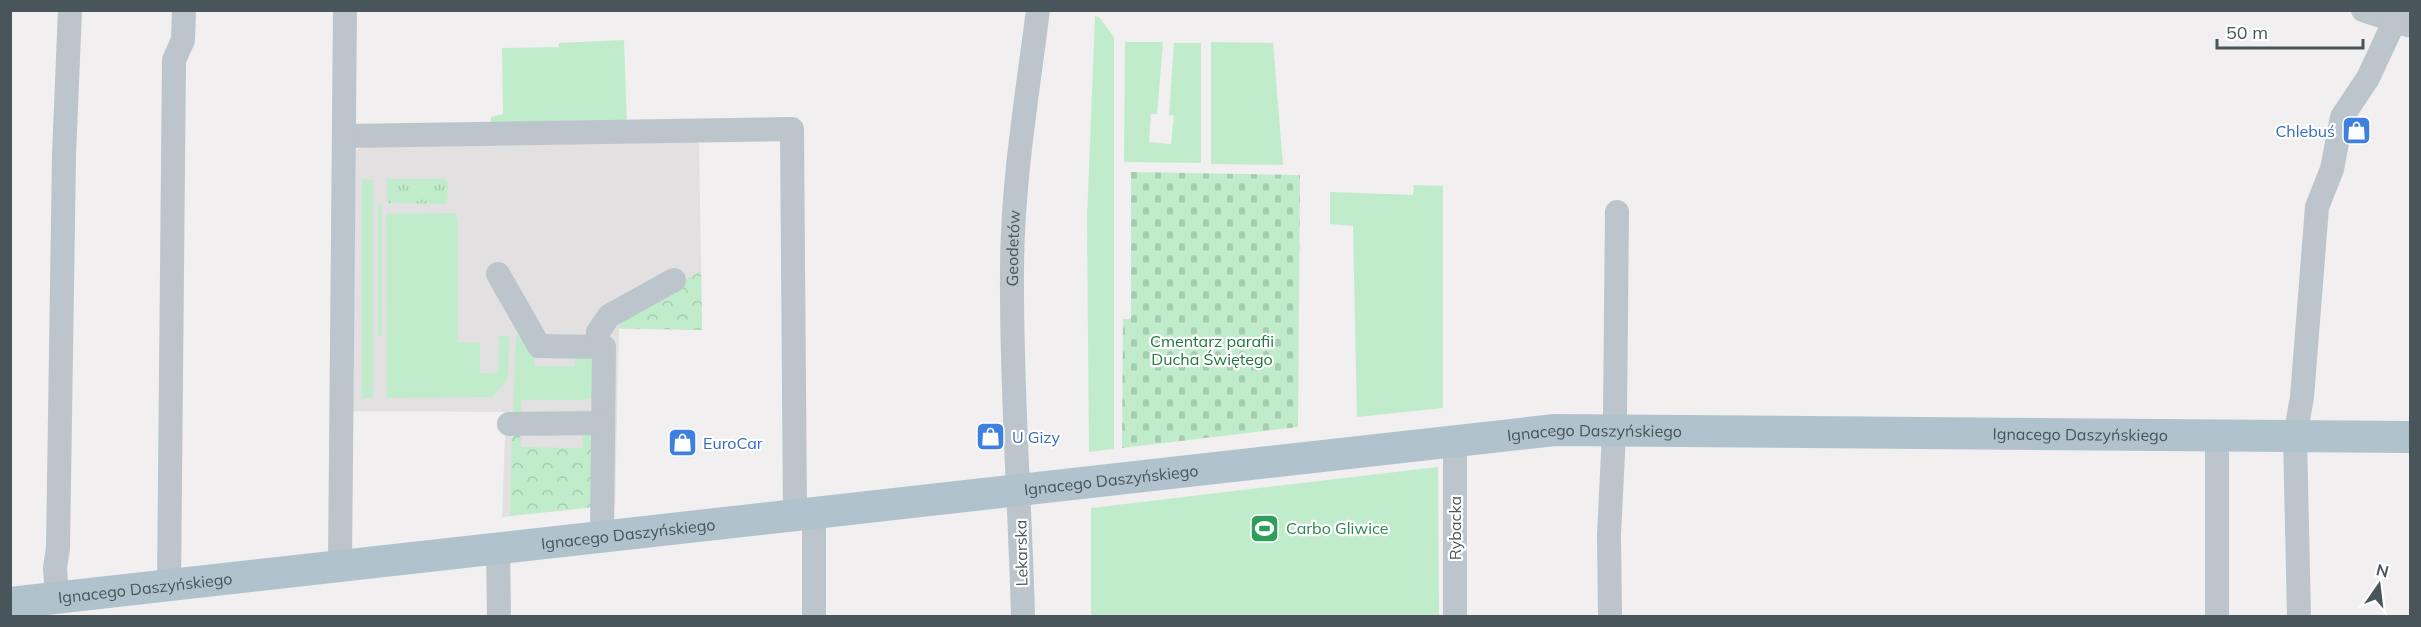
<svg xmlns="http://www.w3.org/2000/svg" width="2421" height="627" viewBox="0 0 2421 627" font-family="Mulish,sans-serif">
<style>
.education{fill:#e2e0e0}
.grass{fill:#c0eccb}
.forest{fill:url(#forest-crowns)}
.cemetery{fill:url(#cemetery-stones)}
.park{fill:url(#park-tufts)}
.lines{fill:none;stroke-linecap:round;stroke-linejoin:round}
.minor{stroke:#bbc5cb;stroke-width:24}
.major{stroke:#b0c2cc;stroke-width:32}
.labels{text-anchor:middle;stroke-width:4.5;stroke-linejoin:round;paint-order:stroke}
.shop-label{font-size:16px;fill:#366cbe;stroke:#fff;text-anchor:start}
.street-label{font-size:16px;fill:#48555b;stroke:#fff}
.park-label{font-size:16px;fill:#1e773e;stroke:#fff}
.leisure-label{font-size:16px;fill:#27864d;stroke:#fff;text-anchor:start}
</style>
<defs>
<pattern id="forest-crowns" width="20" height="18" patternUnits="userSpaceOnUse" patternTransform="scale(1.5)"><rect width="20" height="18" fill="#c0eccb"/><path d="M2 6a3 3 0 1 1 6 0M12 15a3 3 0 1 1 6 0" fill="none" stroke="#a6ccb1"/></pattern>
<pattern id="cemetery-stones" width="16" height="16" patternUnits="userSpaceOnUse" patternTransform="scale(1.5)"><rect width="16" height="16" fill="#c0eccb"/><path d="M2 7V4a2 2 0 0 1 4 0v3zM10 15v-3a2 2 0 0 1 4 0v3z" fill="#a6ccb1"/></pattern>
<pattern id="park-tufts" width="24" height="20" patternUnits="userSpaceOnUse" patternTransform="scale(1.5)"><rect width="24" height="20" fill="#c0eccb"/><path d="M3 7l-1-3M5 7V3M7 7l1-3M15 17l-1-3M17 17v-4M19 17l1-3" fill="none" stroke="#a6ccb1"/></pattern>
</defs>
<rect width="100%" height="100%" fill="#f1efef"/>
<path class="education" d="M699,138L702,330L619,329L615,505L502,517L506,412L348,411L353,152L366,145Z"/>
<path class="grass" d="M1095,16L1099,17L1114,37V449L1089,452L1087,219Z
M624,40L627,124L491,123V117L503,114L502,48L559,47V43Z
M1125,42H1163L1157,114H1151L1149,142L1171,144L1174,115H1169L1174,43H1201V163L1124,162Z
M1211,42L1273,43L1283,165L1211,164Z
M362,179L373,180V398H362Z
M1414,185L1443,186V408L1357,417L1353,226L1330,224V192L1413,195Z
M378,205H382V336H378Z
M455,213L458,220V342L480,343V373H494L499,368V339L497,336H509L508,375L506,382L492,397L387,398L386,214Z
M522,331L534,352L535,366H575V353L594,360L595,396L583,400H521V415L513,414L516,336Z
M1438,467L1439,616H1091V508Z"/>
<path class="forest" d="M701,271L702,330L619,328L620,316Z
M583,431L593,434V507L510,516L512,433H520L521,447L582,448Z"/>
<path class="cemetery" d="M1131,172L1300,175L1298,427L1122,448L1123,319H1131Z"/>
<path class="park" d="M387,179H444L448,182L447,204L387,203Z"/>
<g class="lines">
<g class="minor">
<path d="M2363,10L2408,25"/>
<path d="M344,136L792,129L795,514"/>
<path d="M498,274L539,346L604,347L602,536"/>
<path d="M597,347L598,332L609,316L674,280"/>
<path d="M509,424L602,423"/>
<path d="M498,547L499,616"/>
<path d="M340,566L345,10"/>
<path d="M169,585L174,60L183,40L184,10"/>
<path d="M57,597L55,568L58,548L64,155L70,10"/>
<path d="M814,616V512"/>
<path id="s1" d="M1023,616C1020,502 1011,387 1012,272C1012,184 1027,97 1038,10"/>
<path d="M1455,616V439"/>
<path d="M1610,616L1609,534L1615,413L1617,212"/>
<path d="M2217,616V436"/>
<path d="M2299,616L2295,437L2302,397L2317,207L2332,169L2342,117L2368,78L2395,20"/>
</g>
<path class="major" id="s2" d="M10,603L1555,430L2410,437"/>
</g>
<defs>
<symbol id="shop-square" viewBox="-11 -11 22 22"><rect x="-9" y="-9" width="18" height="18" rx="4" fill="#3f7fe0" stroke="#fff"/><path d="M-5-2.5h2.3a2.7 3.5 0 0 1 5.4 0H5L5.5 6h-11ZM-1.5-2.5h3a1.5 2.3 0 0 0-3 0Z" fill="#fff"/></symbol>
<symbol id="stadium-square" viewBox="-11 -11 22 22"><rect x="-9" y="-9" width="18" height="18" rx="4" fill="#2e9e5b" stroke="#fff"/><path d="M0-5a6.5 5 0 1 0 0 10a6.5 5 0 1 0 0-10ZM-3.5-1.8h7v3.6h-7Z" fill="#fff"/></symbol>
</defs>
<g fill-rule="evenodd">
<use href="#shop-square" x="2340" y="114" width="33" height="33"/>
<use href="#shop-square" x="974" y="420" width="33" height="33"/>
<use href="#shop-square" x="666" y="426" width="33" height="33"/>
<use href="#stadium-square" x="1248" y="512" width="33" height="33"/>
</g>
<g class="labels">
<g class="shop-label">
<text x="2335" y="137" text-anchor="end">Chlebuś</text>
<text x="1012" y="443">U Gizy</text>
<text x="703" y="449">EuroCar</text>
</g>
<g class="street-label">
<text dy="6" stroke="none"><textPath href="#s1" startOffset="368">Geodetów</textPath></text>
<text dy="6" stroke="none"><textPath href="#s2" startOffset="1594">Ignacego Daszyńskiego</textPath></text>
<text dy="6" stroke="none"><textPath href="#s2" startOffset="2080">Ignacego Daszyńskiego</textPath></text>
<text dy="6" stroke="none"><textPath href="#s2" startOffset="1108">Ignacego Daszyńskiego</textPath></text>
<text transform="translate(1455 528) rotate(-90)" y="6">Rybacka</text>
<text dy="6" stroke="none"><textPath href="#s2" startOffset="622">Ignacego Daszyńskiego</textPath></text>
<text transform="translate(1021 553) rotate(-91)" y="6">Lekarska</text>
<text dy="6" stroke="none"><textPath href="#s2" startOffset="136">Ignacego Daszyńskiego</textPath></text>
</g>
<g class="park-label">
<text x="1212" y="347">Cmentarz parafii<tspan x="1212" dy="18">Ducha Świętego</tspan></text>
</g>
<g class="leisure-label">
<text x="1286" y="534">Carbo Gliwice</text>
</g>
</g>
<rect width="2421" height="627" fill="none" stroke="#48555b" stroke-width="24"/>
<g transform="translate(2379 585) rotate(14)" stroke="#ffffff" stroke-width="4.5" paint-order="stroke">
<path d="M0-4.5L10 22L0 15L-10 22Z" fill="#48555b"/>
<text y="-9" font-size="16" font-weight="bold" text-anchor="middle" fill="#48555b">N</text>
</g>
<path d="M2217 39v9h146v-9" fill="none" stroke="#48555b" stroke-width="3"/>
<text x="2226" y="39" font-size="18" fill="#48555b" stroke="#ffffff" stroke-width="4.5" paint-order="stroke">50 m</text>
</svg>
